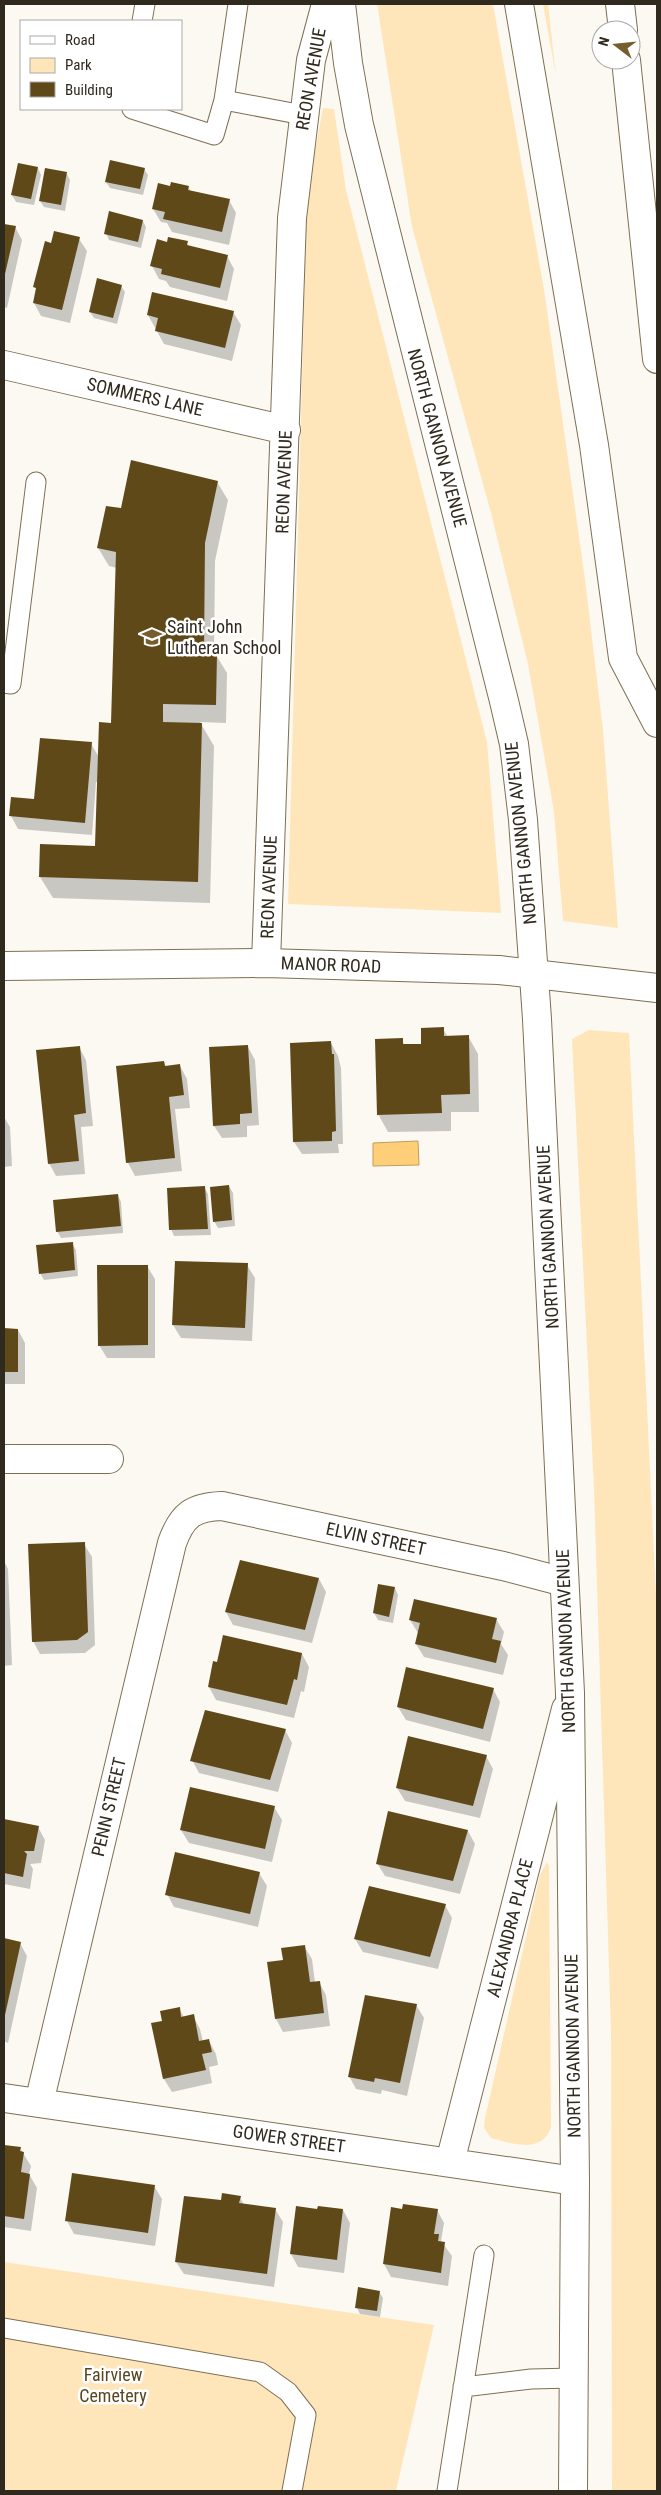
<svg xmlns="http://www.w3.org/2000/svg" width="661" height="2495" viewBox="0 0 661 2495" font-family="'Roboto Condensed',sans-serif">
<style>
.green{fill:#ffe6ba}
.water{fill:#fecf78;stroke:#c09d5d}
.shadow{fill:#0003}
.building{fill:#604919}
.lines{fill:none;stroke-linecap:round;stroke-linejoin:round}
.service-casing{stroke:#7e6f53;stroke-width:21}
.minor-casing{stroke:#7e6f53;stroke-width:30}
.tertiary-casing{stroke:#7e6f53;stroke-width:30}
.secondary-casing{stroke:#7e6f53;stroke-width:30}
.motorway-casing{stroke:#7e6f53;stroke-width:30}
.service{stroke:#fff;stroke-width:19}
.minor{stroke:#fff;stroke-width:28}
.tertiary{stroke:#fff;stroke-width:28}
.secondary{stroke:#fff;stroke-width:28}
.motorway{stroke:#fff;stroke-width:28}
.labels{text-anchor:middle;stroke-width:5;stroke-linejoin:round;paint-order:stroke}
.street-label{font-size:18px;fill:#30291e;stroke:#fff}
.poi-label{font-size:18px;fill:#30291e;stroke:#fff;text-anchor:start}
.park-label{font-size:18px;fill:#594621;stroke:#fff}
</style>
<rect width="100%" height="100%" fill="#fcf9f3"/>
<path class="green" d="M377,4H493L544,289L585,579L603,730L618,928L563,921L554,812L528,664L491,513L412,227Z
M543,4H548L556,76Z
M323,108L334,109L346,190L487,742L501,913L288,904L307,195Z
M589,1030L629,1033L657,1616V2491H612L611,2032L594,1490L572,1039Z
M547,1862L549,1866L551,2127C543,2154 512,2144 491,2138L484,2128L485,2118L540,1875Z
M4,2262L434,2325L396,2491H4Z"/>
<path class="water" d="M418,1141L419,1165L373,1166V1143Z"/>
<path class="shadow" d="M38,168L41,175L34,205L16,202L12,195Z
M144,169L148,175L143,195L110,188L106,182Z
M67,174L70,180L65,211L44,207L40,201Z
M171,187H188L191,191L229,200L236,213L229,245L172,232L167,223L161,222L153,209Z
M143,221L146,227L141,248L109,240L106,233Z
M4,225L15,227L22,240L7,308L4,307Z
M79,239L87,251L70,323L41,316L34,303L37,290L35,287L52,244Z
M168,243H187L189,247L227,256L234,269L227,301L170,287L166,281L159,279L152,266Z
M121,286L125,292L117,324L94,318L90,312Z
M233,312L241,325L232,361L164,344L148,315Z
M217,482L228,500L215,561L214,655H216L227,673L226,723L200,722L214,746L210,903L53,898L40,877L97,847L98,782H96L92,835L18,829L11,816L35,801L91,744L99,757L112,724L117,568L109,566L98,548L122,510Z
M443,1029L448,1037L468,1036L478,1054L479,1112H451V1131L388,1132L378,1114L402,1040L405,1046H423Z
M331,1043L338,1056L341,1068L343,1144H338L339,1153L302,1154L294,1142Z
M79,1047L86,1060L93,1126L81,1127L85,1174L56,1176L49,1163Z
M248,1047L255,1060L259,1125L247,1126V1137L222,1138L214,1126Z
M164,1062L166,1067L180,1066L187,1079L190,1108L175,1109L182,1171L135,1176L128,1163L117,1067Z
M4,1117L10,1127L12,1166L4,1167Z
M229,1186L233,1193L235,1226L218,1228L214,1221Z
M204,1187L208,1194L211,1235L174,1236L171,1229Z
M118,1195L121,1202L123,1233L61,1238L57,1231Z
M72,1243L76,1250L78,1276L44,1280L40,1273Z
M176,1262L247,1265L255,1278L252,1341L181,1338L173,1325Z
M147,1266L155,1279V1358H107L99,1345Z
M4,1330H18L25,1343V1384H4Z
M84,1544L92,1557L95,1645L85,1653L40,1654L33,1641Z
M4,1561L8,1569L12,1665L4,1666Z
M319,1579L326,1592L312,1643L233,1625L226,1612Z
M395,1588L398,1595L393,1623L378,1620L374,1613Z
M496,1619L504,1632L501,1644L508,1655L503,1675L424,1657L416,1644L418,1633L410,1620Z
M302,1654L309,1667L304,1692L301,1691L294,1718L216,1700L209,1687L218,1663Z
M493,1689L500,1702L490,1742L406,1720L398,1707Z
M285,1730L292,1743L278,1792L199,1773L192,1760Z
M486,1756L493,1769L480,1818L405,1801L397,1788Z
M274,1807L282,1820L272,1862L189,1843L181,1830Z
M4,1820L38,1827L45,1840L41,1863L30,1864L33,1869L30,1889L4,1884Z
M468,1831L475,1844L460,1894L385,1876L377,1863Z
M259,1873L267,1886L258,1927L174,1907L167,1894Z
M370,1888L445,1905L452,1918L438,1969L363,1952L355,1939Z
M4,1939L20,1943L27,1956L8,2043L4,2041Z
M304,1946L312,1959L315,1983L319,1982L326,1995L330,2026L283,2032L276,2019L284,1962Z
M416,2005L424,2018L407,2096L382,2090L381,2094L356,2089L349,2076Z
M179,2009L184,2017L193,2016L200,2029L203,2042L209,2041L216,2054L218,2065L209,2067L212,2083L172,2092L164,2079L163,2022Z
M4,2146L20,2148L31,2166L29,2174L37,2188L31,2231L4,2227Z
M154,2186L162,2199L155,2246L74,2234L67,2221Z
M240,2197L244,2205L275,2209L283,2222L274,2287L184,2274L176,2262Z
M318,2210H343L350,2223L344,2273L298,2267L291,2254Z
M437,2210L444,2223L441,2241L452,2256L448,2286L391,2277L384,2264Z
M379,2292L383,2298L380,2317L360,2314L357,2308Z"/>
<path class="building" d="M110,160L145,168L140,189L105,182Z
M18,163L38,167L31,199L11,195Z
M45,168L67,172L61,205L39,201Z
M171,182L189,186L188,190L230,199L222,232L163,219L165,212L152,209L158,183L170,186Z
M109,211L143,220L138,242L104,234Z
M4,224L16,226L5,274H4Z
M54,231L80,237L62,310L33,303L36,288L33,287L45,241L51,243Z
M168,237L188,241L187,245L228,255L220,288L161,274L162,269L150,266L157,239L167,242Z
M97,278L122,285L113,318L89,312Z
M152,292L234,311L225,348L155,331L158,318L147,315Z
M131,460L218,481L205,543L204,653L217,654L216,705L163,704V722L202,723L198,882L39,877L40,844L95,846L99,722L111,723L116,552L97,548L106,506L121,508Z
M40,738L92,742L85,823L9,816L11,797L34,799Z
M444,1027V1036L469,1035L470,1094L441,1095L442,1113L377,1115L375,1039L403,1038V1044H421V1028Z
M331,1041L332,1054H334L336,1131L332,1132V1141L293,1142L290,1043Z
M248,1045L252,1113L240,1114V1124L213,1126L209,1047Z
M80,1046L86,1113L74,1115L79,1161L48,1164L36,1050Z
M164,1061L165,1066L180,1064L184,1095L169,1097L175,1158L126,1163L116,1066Z
M229,1185L232,1220L213,1222L210,1187Z
M205,1186L208,1229L169,1230L167,1188Z
M118,1194L121,1226L56,1232L53,1200Z
M73,1242L75,1270L39,1274L36,1245Z
M175,1261L248,1263L245,1328L172,1325Z
M97,1265H148V1345L98,1346Z
M4,1328L18,1329V1372H4Z
M85,1542L88,1632L77,1640L32,1642L28,1544Z
M240,1560L319,1578L305,1630L225,1612Z
M378,1584L395,1587L389,1617L373,1613Z
M414,1599L497,1618L492,1639L501,1641L496,1663L415,1644L420,1623L409,1620Z
M223,1635L302,1653L297,1680L294,1679L287,1705L208,1687L213,1661L217,1662Z
M406,1667L494,1688L483,1729L397,1707Z
M205,1710L286,1729L270,1780L190,1761Z
M408,1736L487,1755L473,1806L396,1788Z
M190,1787L275,1806L265,1849L180,1830Z
M388,1811L468,1830L453,1881L376,1864Z
M4,1819L39,1826L34,1851H24L27,1854L23,1877L4,1873Z
M175,1852L260,1872L250,1914L165,1895Z
M369,1886L446,1904L430,1957L354,1939Z
M4,1938L21,1942L5,2015H4Z
M305,1945L310,1982L320,1981L324,2013L275,2019L267,1962L283,1960L281,1948Z
M365,1995L417,2004L400,2083L375,2078L374,2082L348,2077Z
M180,2007L181,2017L194,2014L199,2041L209,2039L212,2052L202,2054L206,2070L163,2079L151,2023L162,2021L160,2011Z
M4,2145L21,2147L20,2151L24,2152L21,2172L30,2174L24,2219L4,2216Z
M72,2173L155,2185L148,2233L65,2221Z
M222,2193L241,2196L239,2203L276,2208L267,2274L175,2262L184,2196L221,2200Z
M403,2204L438,2209L434,2234H439L438,2241L445,2242L441,2273L383,2264L391,2207L402,2209Z
M296,2206L317,2209L318,2206L343,2209L337,2260L290,2254Z
M358,2287L380,2291L377,2311L355,2308Z"/>
<g class="lines">
<defs>
<path id="service" d="M238,4L224,100L303,115
M142,21L145,4
M132,109L214,135L224,100
M4,683L11,684L36,482
M4,2328L260,2372L288,2392L306,2415L292,2491
M463,2387L531,2379L574,2378
M447,2491L484,2255"/>
<path id="minor" d="M4,365L286,430
M266,963L292,218L311,60L326,4
M4,1459H109
M4,2098L575,2181
M39,2103L172,1543C182,1515 193,1507 222,1506L503,1566L564,1582
M450,2162L566,1709"/>
<path id="tertiary" d="M4,966L266,963L499,970L657,988"/>
<path id="secondary" d="M341,4L348,63L359,125L504,701L514,744L523,820L537,1019L570,1693L575,2181L573,2491"/>
<path id="motorway" d="M519,4L594,445L623,658L657,723
M620,4L623,30
M626,60L657,359"/>
</defs>
<use href="#service" class="service-casing"/>
<use href="#minor" class="minor-casing"/>
<use href="#tertiary" class="tertiary-casing"/>
<use href="#secondary" class="secondary-casing"/>
<use href="#motorway" class="motorway-casing"/>
<use href="#service" class="service"/>
<use href="#minor" class="minor"/>
<use href="#tertiary" class="tertiary"/>
<use href="#secondary" class="secondary"/>
<use href="#motorway" class="motorway"/>
</g>
<defs>
<symbol id="school-bare" viewBox="-9 -9 18 18"><path d="M0-5L7-2L0 1L-7-2ZM-4 1L0 2.5L4 1V4Q0 6-4 4Z" fill="#755d2e" stroke="#fff" stroke-width="2.5" paint-order="stroke"/></symbol>
</defs>
<g fill-rule="evenodd">
<use href="#school-bare" x="138" y="623" width="28" height="28"/>
</g>
<g class="labels">
<g class="street-label">
<text transform="translate(311 79) rotate(-80)" y="6">REON AVENUE</text>
<text transform="translate(145 397) rotate(13)" y="6">SOMMERS LANE</text>
<text transform="translate(437 438) rotate(75)" y="6">NORTH GANNON AVENUE</text>
<text transform="translate(284 482) rotate(-88)" y="6">REON AVENUE</text>
<text transform="translate(521 833) rotate(-96)" y="6">NORTH GANNON AVENUE</text>
<text transform="translate(269 887) rotate(-88)" y="6">REON AVENUE</text>
<text transform="translate(331 965) rotate(2)" y="6">MANOR ROAD</text>
<text transform="translate(548 1237) rotate(-93)" y="6">NORTH GANNON AVENUE</text>
<text transform="translate(376 1539) rotate(12)" y="6">ELVIN STREET</text>
<text transform="translate(566 1641) rotate(-92)" y="6">NORTH GANNON AVENUE</text>
<text transform="translate(109 1807) rotate(-77)" y="6">PENN STREET</text>
<text transform="translate(510 1928) rotate(-76)" y="6">ALEXANDRA PLACE</text>
<text transform="translate(573 2046) rotate(-91)" y="6">NORTH GANNON AVENUE</text>
<text transform="translate(289 2139) rotate(8)" y="6">GOWER STREET</text>
</g>
<g class="poi-label">
<text x="167" y="633">Saint John<tspan x="167" dy="21">Lutheran School</tspan></text>
</g>
<g class="park-label">
<text x="113" y="2381">Fairview<tspan x="113" dy="21">Cemetery</tspan></text>
</g>
</g>
<rect width="661" height="2495" fill="none" stroke="#30291e" stroke-width="10"/>
<rect x="20" y="20" width="162" height="90" fill="#ffffff" stroke="#aca9a5"/>
<rect x="30" y="36" width="25" height="8" fill="#ffffff" stroke="#aca9a5"/>
<text x="65" y="45" font-size="15" fill="#30291e">Road</text>
<rect x="30" y="58" width="25" height="15" fill="#ffe6ba" stroke="#aca9a5"/>
<text x="65" y="70" font-size="15" fill="#30291e">Park</text>
<rect x="30" y="82" width="25" height="15" fill="#604919" stroke="#aca9a5"/>
<text x="65" y="95" font-size="15" fill="#30291e">Building</text>
<g transform="translate(616 45) rotate(286)"><circle r="24" fill="#ffffff" stroke="#aca9a5"/>
<path d="M0-4L9 19L0 12L-9 19Z" fill="#755d2e"/>
<text y="-8" font-size="14" font-weight="bold" text-anchor="middle" fill="#30291e">N</text>
</g>
</svg>
